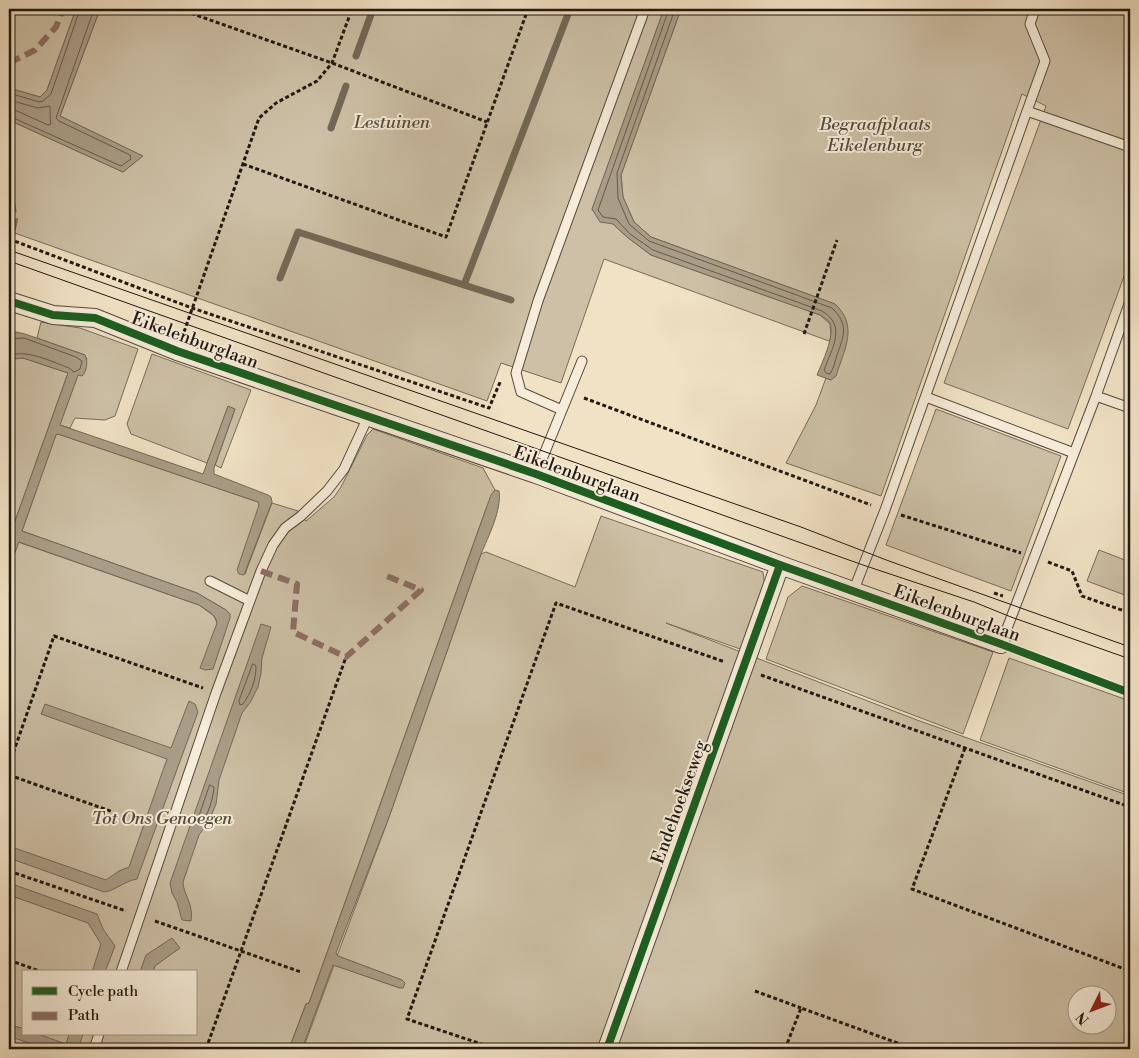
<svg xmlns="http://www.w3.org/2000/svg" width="1139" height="1058" viewBox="0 0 1139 1058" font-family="'Libre Bodoni',serif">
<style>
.green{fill:#cdc0a6;stroke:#766c5a;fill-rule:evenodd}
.water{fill:#aa9d87;stroke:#736857}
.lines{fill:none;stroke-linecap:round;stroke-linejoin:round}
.shore{stroke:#655a4b;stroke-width:1}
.stream{stroke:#736857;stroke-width:7}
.lane-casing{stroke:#544a3c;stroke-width:11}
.street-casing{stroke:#544a3c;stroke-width:20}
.path{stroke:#20180f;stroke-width:3;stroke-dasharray:4 2.5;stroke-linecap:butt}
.lane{stroke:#f6ecd9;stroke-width:9}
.street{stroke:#f6ecd9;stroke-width:18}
.tram{stroke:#20180f;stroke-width:1}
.quiet{stroke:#8d6e63;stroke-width:6;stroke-dasharray:12 6;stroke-linecap:butt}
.cycleway-casing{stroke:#f6ecd9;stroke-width:11}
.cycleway{stroke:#1b5e20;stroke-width:8}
.labels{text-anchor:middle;stroke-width:4;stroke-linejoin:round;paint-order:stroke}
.park-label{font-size:18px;font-style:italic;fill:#544a3c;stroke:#f6ecd9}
.street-label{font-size:18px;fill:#20180f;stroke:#f6ecd9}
</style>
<rect width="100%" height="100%" fill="#f1e2c5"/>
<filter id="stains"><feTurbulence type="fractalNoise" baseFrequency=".004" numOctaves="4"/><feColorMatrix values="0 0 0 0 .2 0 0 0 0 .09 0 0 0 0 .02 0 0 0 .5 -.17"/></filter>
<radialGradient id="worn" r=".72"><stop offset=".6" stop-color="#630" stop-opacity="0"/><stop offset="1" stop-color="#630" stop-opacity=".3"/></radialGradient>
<path class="green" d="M9,9H76L47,90L40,97L9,88Z
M100,9H664L592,210L613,224L627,237L651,255L820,315L830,324L831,337L829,341L604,259L561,383L501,363L487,401L12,232L9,217V120L123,172L142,156L60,116Z
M681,9H1130V260L1068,429L944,383L1046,106L1022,94L881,496L786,463L816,405L826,378L831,380L835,304L651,237L634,222L623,197L621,175Z
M41,322L80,328L138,349L115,416L105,420L75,418L70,428L59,425L78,375L87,360L85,355L37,338Z
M152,354L251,390L221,468L215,465L235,409L228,407L207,463L131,434L127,424Z
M23,358L68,373L9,538V365L13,359Z
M936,409L1061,456L1011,591L886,545Z
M373,429L483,468L495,490L486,509L309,1003L306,1004L289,1049H9V568L18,542L199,605L214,616L217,623L226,610L197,593L22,531L56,434H58L258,502L259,505L245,574L272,503L298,511L306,521L334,497L341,487L367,435ZM24,972H196V1034H24Z
M601,516L763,572L765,588L743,650L666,623L917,720L1130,796V1049H303L334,965L400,988L402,980L337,956L388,820L481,554L486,552L575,587ZM1076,996H1106V1026H1076Z
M1099,550L1130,562V597L1087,581Z
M802,586L993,652L963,734L766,659L788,597Z
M1009,658L1130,701V794L980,740Z"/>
<path class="water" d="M76,9H100L60,116L143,156L123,172L9,120V88L40,97L47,90Z
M664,9H681L621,175L623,197L634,222L651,237L835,304C859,326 844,350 836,376L831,380L817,375C822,363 835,336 830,323C828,320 823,317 820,315L651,255L627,237L613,224L600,222L592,209Z
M16,332L25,334L85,355C88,362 87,371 82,376L78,375L60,425L203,474L228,406L235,409L214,468V474L268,495L271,497L272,502L244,575L239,574L237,570L259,505L258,502L58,434L56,435L22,531L197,593L226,610L230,614V618L213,669L205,670L200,668L217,623C216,614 206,610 199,605L19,542L9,568V538L68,373L23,358L13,359L9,365V334Z
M495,490L499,491C502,510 488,537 481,554L388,820L336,953L338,956L402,980L405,983L403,988H400L333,965L302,1049H289L306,1004L309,1003L491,495Z
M261,624L271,627L262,658L261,673L258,687L251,701L242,713L219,780L216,804L209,821L199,835L183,882C183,894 194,904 191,921L182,920L177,902L172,893L170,883Z
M189,701L195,704L198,712L137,879C124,881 115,891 104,892L9,858V846L106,880L119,871L129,867L167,759L41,714L45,704L171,748Z
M9,883L97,914L103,929L115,946L105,972H92L101,944L88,923L9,895Z
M172,938L180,948L155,966L153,972H140L146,955Z
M9,1024L24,1029V1034H38L66,1044L69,1034H83L78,1049H45L9,1036Z"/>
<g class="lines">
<path class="shore" d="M669,9L598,210L603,217L616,219L630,234L653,250L822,311C847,326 832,348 824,370L826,373L830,374C834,368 835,361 837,355C844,336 849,324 832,308L649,241L629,224L618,198L617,173L675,9
M9,93L39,102L43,101L51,94L80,9
M9,100L38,108L50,106C50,107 50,120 51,124L48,125L15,110H9
M9,116L121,166L131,159L130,155L59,121L56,118L94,9
M9,339L24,338L76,357L82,361L80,369L74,372L69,368C53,362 24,348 9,356
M253,664L256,666C256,680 251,693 243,704L240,705L239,701Z
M210,785L214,787C213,800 208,814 201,825H198L197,822Z"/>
<path class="stream" d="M356,56L373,9
M331,128L346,86
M280,278L298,232L464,285L570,9
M464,285L511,300"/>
<defs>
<path id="lane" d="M1027,111L1045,61L1030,24L1035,9
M1096,396L1130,408
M926,397L1074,453
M562,410L521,392L516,373L538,301L645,9
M536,474L582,361
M210,581L250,601
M853,592L885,510L1027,111L1130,147
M1001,644L1096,396L1130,301
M121,972L216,693L261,571L273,545L285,528L301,516L327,491L344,469L368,417
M94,1049L99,1034"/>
<path id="street" d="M9,301L53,315L95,318L177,351L536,474L780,565L1001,644
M607,1049L780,565"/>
</defs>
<use href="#lane" class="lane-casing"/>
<use href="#street" class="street-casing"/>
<path class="path" d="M179,9L332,63L487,122
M243,164L446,237L528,9
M9,239L192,308L489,408L501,380
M184,332L259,118L276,103L317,81L332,63L352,9
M804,334L837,240
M584,398L871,505
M901,515L1021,553
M1048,562L1072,571L1082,596L1130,613
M994,593L1003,596
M761,675L1130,807
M965,748L912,889L1130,971
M9,765L54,636L203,688
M9,775L113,812
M9,871L126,911
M155,921L301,972
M9,960L42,972
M755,991L801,1008
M206,1049L346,657
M496,1049L407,1019L556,603L725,662
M785,1049L801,1008L914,1049"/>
<use href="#lane" class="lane"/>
<use href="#street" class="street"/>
<path class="tram" d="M9,250L801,527L889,561L1130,647
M9,261L863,565L974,602L1011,617L1130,659"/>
<path class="quiet" d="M9,63L35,50L56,27L63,9
M9,183L15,220L9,246
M261,571L297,584L293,632L346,657L421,590L384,575"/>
<defs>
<path id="cycleway" d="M9,301L53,315L95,318L177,351L536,474L780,565L1001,644L1130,693
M607,1049L780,565"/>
</defs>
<use href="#cycleway" class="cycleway-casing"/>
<use href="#cycleway" class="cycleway"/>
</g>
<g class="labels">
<g class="park-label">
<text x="392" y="128">Lestuinen</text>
<text x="875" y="130">Begraafplaats<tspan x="875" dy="21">Eikelenburg</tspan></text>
<text x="162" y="824">Tot Ons Genoegen</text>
</g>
<g class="street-label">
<text transform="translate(195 340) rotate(20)" y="6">Eikelenburglaan</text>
<text transform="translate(577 474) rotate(20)" y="6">Eikelenburglaan</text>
<text transform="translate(957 613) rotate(20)" y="6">Eikelenburglaan</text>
<text transform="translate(679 802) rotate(-70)" y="6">Endehoekseweg</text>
</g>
</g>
<rect width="1139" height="1058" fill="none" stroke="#f1e2c5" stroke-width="30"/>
<rect x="10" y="10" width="1119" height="1038" fill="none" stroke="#20180f" stroke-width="2.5"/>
<rect x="15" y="15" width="1109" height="1028" fill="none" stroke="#20180f"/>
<rect x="22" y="970" width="175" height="65" fill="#f6ecd9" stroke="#a09788"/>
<rect x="32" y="987" width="25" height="8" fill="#1b5e20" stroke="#a09788"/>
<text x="68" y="996" font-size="15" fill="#20180f">Cycle path</text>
<rect x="32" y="1012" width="25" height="8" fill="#8d6e63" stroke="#a09788"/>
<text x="68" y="1020" font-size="15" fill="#20180f">Path</text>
<g transform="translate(1092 1010) rotate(228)"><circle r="24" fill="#f6ecd9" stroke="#a09788"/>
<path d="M0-4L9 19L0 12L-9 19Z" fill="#8f2418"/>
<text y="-8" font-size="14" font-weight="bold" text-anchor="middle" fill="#20180f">N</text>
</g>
<rect width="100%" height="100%" filter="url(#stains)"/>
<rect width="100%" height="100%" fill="url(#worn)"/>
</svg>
